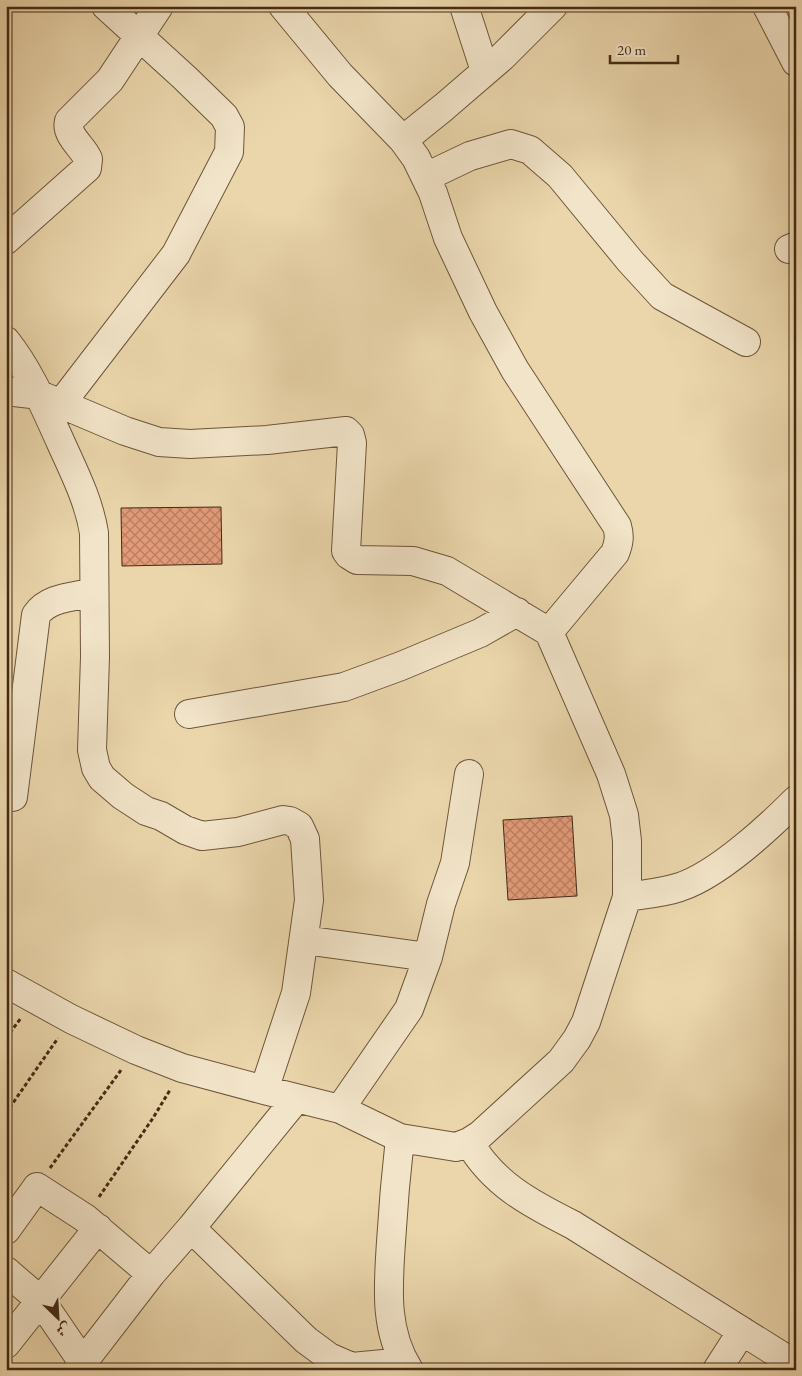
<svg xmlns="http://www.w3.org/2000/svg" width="802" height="1376" viewBox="0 0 802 1376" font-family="'EB Garamond',Amiri,serif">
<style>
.building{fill:url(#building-cross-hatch);stroke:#432a14}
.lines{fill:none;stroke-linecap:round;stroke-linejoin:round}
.minor-casing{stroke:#6d553a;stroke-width:30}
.path{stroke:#432a14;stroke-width:3;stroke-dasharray:4 2.5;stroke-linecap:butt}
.minor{stroke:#f2e4c9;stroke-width:28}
</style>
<defs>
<pattern id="building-cross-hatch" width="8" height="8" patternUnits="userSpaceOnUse" patternTransform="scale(1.25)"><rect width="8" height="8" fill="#e29a78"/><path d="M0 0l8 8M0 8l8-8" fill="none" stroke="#b97e61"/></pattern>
</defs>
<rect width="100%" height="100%" fill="#ebd6ac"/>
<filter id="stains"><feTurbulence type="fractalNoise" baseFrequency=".004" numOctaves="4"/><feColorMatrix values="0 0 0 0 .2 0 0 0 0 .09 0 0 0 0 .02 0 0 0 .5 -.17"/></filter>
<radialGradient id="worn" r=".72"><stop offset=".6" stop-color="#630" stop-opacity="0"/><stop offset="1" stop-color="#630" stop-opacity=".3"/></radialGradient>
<path class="building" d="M221,507L222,564L122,566L121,508Z
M572,816L577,896L508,900L503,820Z"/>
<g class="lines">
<defs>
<path id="minor" d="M464,6L485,71
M767,6L796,62
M403,140L444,107L502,57L553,6
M426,177L470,156L511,144L530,150L560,176L630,261L662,296L746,342
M6,240L87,168L88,159C83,147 65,135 69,121L110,80L159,6
M789,249L796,246
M6,341C30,371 45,408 61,443C74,472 89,501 94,533L95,657L92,750L96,768L102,778L123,796L146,811L161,816L185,830L202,836L238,832L283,820L290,821L299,826L305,839L309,900L296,993L264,1090
M6,391L40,395L125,431L159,442L190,444L267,440L346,431L350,435L352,443L346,551L349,555L357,560L413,561L447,571L549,632
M60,405L176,254L229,152L230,127L224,116L185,78L106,6
M189,714L344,687L401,666L480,633L517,612
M13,797L36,615C48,597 74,597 94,592
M627,897C644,894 663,893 680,887C717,875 768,828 796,800
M304,940L428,957
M6,983L71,1019L136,1050L182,1068L264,1090L340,1109L400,1138L456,1147L469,1142L480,1135L561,1061L577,1039L586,1022L627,897V841L624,815L611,774L549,632L615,553C619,543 620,536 617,526L515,370L483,312L448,238L433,193L416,158L403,140L340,75L283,6
M340,1109L409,1009L428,957L441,904L455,863L469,774
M400,1138C396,1173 393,1208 391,1242C388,1287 384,1331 409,1370
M469,1142C493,1184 531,1204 573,1225L796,1365
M191,1228L306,1340L329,1357L352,1367L404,1362
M6,1230L37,1187L85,1218L151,1274
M6,1271L41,1301L88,1370
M6,1344L98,1228
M77,1370L151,1274L191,1228L296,1099
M717,1370L742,1331"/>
</defs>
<use href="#minor" class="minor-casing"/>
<path class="path" d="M6,1038L21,1018
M6,1113L58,1038
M50,1168L121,1070
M99,1197L153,1118L170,1090"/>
<use href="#minor" class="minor"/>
</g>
<rect width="802" height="1376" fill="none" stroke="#ebd6ac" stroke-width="25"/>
<rect x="8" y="8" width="787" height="1361" fill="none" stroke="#432a14" stroke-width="2.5"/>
<rect x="12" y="12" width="777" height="1351" fill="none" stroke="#432a14"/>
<g transform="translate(58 1318) rotate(155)" stroke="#f2e4c9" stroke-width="4" paint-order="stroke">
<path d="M0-4L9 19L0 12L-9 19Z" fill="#432a14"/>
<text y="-8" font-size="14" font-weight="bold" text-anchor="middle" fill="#432a14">ش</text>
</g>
<path d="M610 55v8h68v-8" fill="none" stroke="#432a14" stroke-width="2.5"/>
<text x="617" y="55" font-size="15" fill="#432a14" stroke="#f2e4c9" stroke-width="4" paint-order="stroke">20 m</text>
<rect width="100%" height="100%" filter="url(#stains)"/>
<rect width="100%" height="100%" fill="url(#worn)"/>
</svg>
